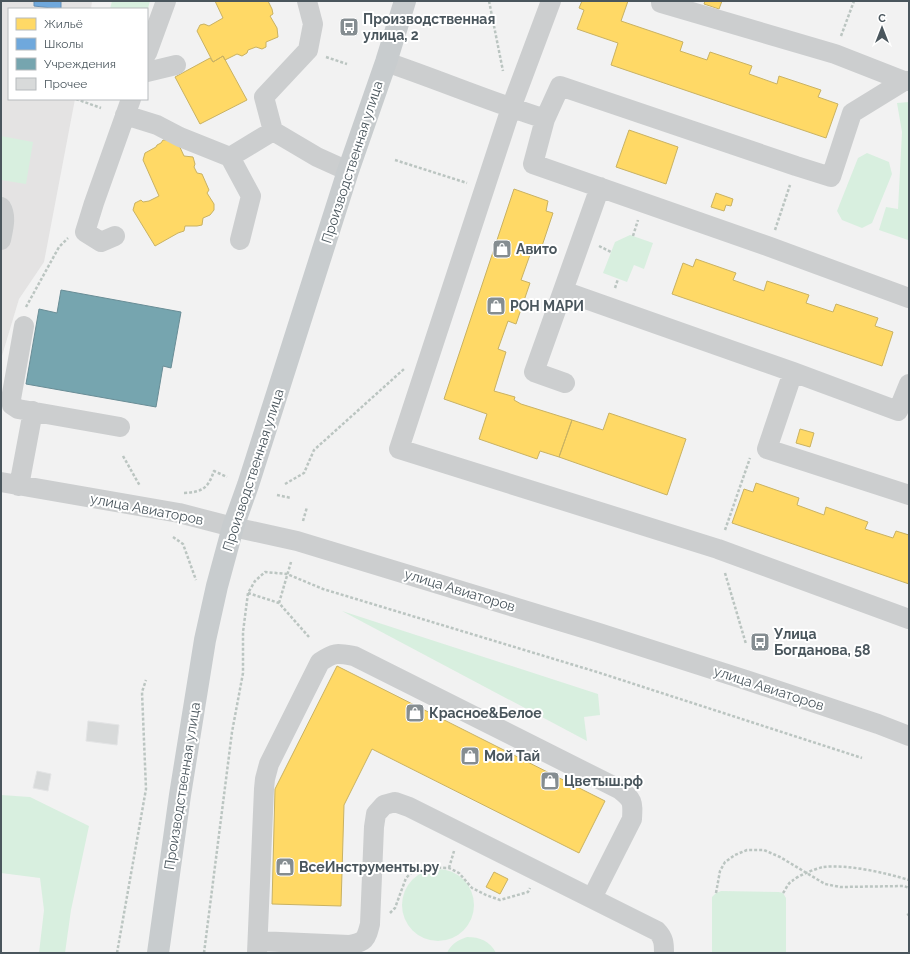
<svg xmlns="http://www.w3.org/2000/svg" width="910" height="954" viewBox="0 0 910 954" font-family="Raleway,sans-serif">
<style>
.education{fill:#e4e3e3}
.green{fill:#d8efdf}
.homes{fill:#ffd966;stroke:#c9b263}
.schools{fill:#6fa8dc;stroke:#648fb6}
.public{fill:#76a5af;stroke:#698d96}
.building{fill:#d8dada;stroke:#e3e4e5}
.lines{fill:none;stroke-linecap:round;stroke-linejoin:round}
.path{stroke:#bbc5c1;stroke-width:2.5;stroke-dasharray:3 2;stroke-linecap:butt}
.minor{stroke:#cccecf;stroke-width:20}
.major{stroke:#c8ccce;stroke-width:22}
.labels{text-anchor:middle;stroke-width:4;stroke-linejoin:round;paint-order:stroke}
.poi-label{font-size:14px;font-weight:bold;fill:#4a565d;stroke:#fff;text-anchor:start}
.street-label{font-size:14px;fill:#4a565d;stroke:#fff}
</style>
<rect width="100%" height="100%" fill="#f2f2f2"/>
<path class="education" d="M1,1H92L91,9H9V99H75L44,262L19,299L1,359Z"/>
<path class="green" d="M112,1H150L147,12V9H110Z
M909,102V238L908,240L879,230L886,207L898,209L902,132L897,103Z
M1,136L33,142L26,184L1,180Z
M867,153L889,162L892,174L872,223L862,228L842,220L837,211L858,158Z
M630,235L653,243L644,269L634,265L627,282L603,273L615,242Z
M342,611L598,694L600,715L584,717L587,741Z
M1,795L30,797L89,826L71,910L65,953H39L44,910L40,878L1,873Z
M402 905a36 36 0 1 1 72 0a36 36 0 1 1-72 0Z
M721,891L779,892L783,893L786,898V953H712V897L716,893Z
M467,937C480,937 490,941 496,953H447C451,944 458,940 467,937Z"/>
<path class="homes" d="M215,1H268L272,9L273,14L270,16L277,28L278,37L266,42V47L262,49L256,47L248,50L247,53L242,56L237,54L225,60L223,56L213,62L197,31L200,25L204,24L209,26L223,18Z
M582,1H628L621,21L683,42L680,51L707,60L710,52L752,66L749,74L777,84L779,76L821,90L818,97L838,104L826,138L611,65L618,43L577,29L584,10L579,8Z
M705,1H722L719,9L704,4Z
M223,56L247,100L200,124L175,77L210,58L213,62Z
M629,130L678,147L666,184L616,167Z
M163,140H173L178,143L184,156L193,157L195,164L194,167L197,173L202,174L209,190L207,193L214,204V210L210,215L203,218L202,225L197,226H185L184,231L178,233L155,246L133,210L135,203L141,200L143,202L149,201L159,196L143,160L145,153L156,147L157,145L161,143Z
M514,189L548,201L546,211L553,213L539,255L531,252L521,280L530,283L516,324L508,321L498,349L506,352L494,391L515,397L514,400L521,404L572,420L559,457L540,451L537,459L479,439L487,414L444,399Z
M716,193L733,199L731,206L726,205L724,211L711,207Z
M696,259L736,273L733,280L764,291L767,281L809,295L806,303L833,312L836,304L878,318L875,326L893,332L882,366L672,294L683,263L693,267Z
M609,413L686,439L667,495L559,457L572,420L603,430Z
M800,429L814,433L810,447L796,443Z
M756,483L799,498L797,505L824,515L826,507L868,522L865,529L893,538L896,531L909,535V584L732,523L744,489L753,492Z
M337,666L605,801L579,853L372,749L344,805L341,906L272,904L275,789Z
M494,872L508,879L500,894L486,887Z"/>
<path class="schools" d="M34,1H61V9L34,6Z"/>
<path class="public" d="M61,290L181,312L171,368L163,366L156,407L26,384L39,309L57,313Z"/>
<path class="building" d="M88,721L119,725L117,745L86,741Z
M37,771L51,774L48,791L33,788Z"/>
<g class="lines">
<path class="path" d="M489,1L503,71
M841,36L854,1
M326,57L347,64
M76,99L101,108
M395,160L467,183
M775,230L790,185
M633,236L638,220
M599,246L611,252
M615,288L618,279
M26,307L59,247L68,238
M123,456L140,486
M285,484L304,473L314,450L404,369
M184,493C203,492 208,488 214,471L227,477
M277,495L291,498
M303,521L307,507
M725,530L750,458
M173,537L183,544L196,580
M725,573L746,644
M248,593L279,603L309,637
M279,603L291,562
M449,868L454,851
M716,893L720,871L725,862L735,855L747,850H764L780,857L825,884L840,887L904,886L909,888
M783,893C786,889 788,883 792,881C799,875 815,869 823,867C848,864 886,873 909,880
M390,913L395,908L406,878L414,870L423,867L449,868L459,873L472,888L486,895L500,900L528,892L530,888
M907,915L909,914
M117,953L146,789L142,692L146,680
M204,953L232,732L243,673V632L248,593L255,581L265,572L287,574L323,589L597,672L862,758"/>
<path class="minor" d="M307,1L313,24L308,50L264,97L273,131L317,157L348,171
M551,1L511,108L399,449L718,549L909,619
M661,1V3L835,54L904,81
M147,53L166,1
M386,62C439,80 491,102 545,119L533,164L770,247L909,298
M147,72L176,65
M125,115L157,125L180,137L230,157L273,131
M545,119L560,86L796,166L831,177L852,113L904,81H909
M230,157L251,196L240,240
M1,207C7,217 3,229 1,240
M115,236L101,242L85,232L94,203L131,99
M563,291L793,372L898,411L909,384
M24,326L11,399L12,405L18,409L120,427
M793,372L767,449L909,495
M565,383L534,372L600,187
M1,482L179,513L233,527L297,541L596,632L749,681L878,724L909,736
M19,486L33,411
M258,941L349,945C365,942 366,940 370,924L374,827L376,814L384,805L395,802L409,807L657,931C664,938 664,944 664,953
M257,953L264,789L265,779L269,764L320,662C335,652 337,653 354,656L619,789C633,800 633,801 632,819L592,898"/>
<path class="major" d="M158,953L180,795L205,640L217,586L233,527L248,485L348,171L386,62L405,1"/>
</g>
<defs>
<symbol id="bus-square" viewBox="-11 -11 22 22"><rect x="-9" y="-9" width="18" height="18" rx="4" fill="#858d91" stroke="#fff"/><path d="M-5-6H5V4H4V6H2V4H-2V6H-4V4H-5ZM-3.5-4V0h7V-4ZM-3.5 1.2v1.5H-2V1.2ZM2 1.2v1.5H3.5V1.2Z" fill="#fff"/></symbol>
<symbol id="shop-square" viewBox="-11 -11 22 22"><rect x="-9" y="-9" width="18" height="18" rx="4" fill="#858d91" stroke="#fff"/><path d="M-5-2.5h2.3a2.7 3.5 0 0 1 5.4 0H5L5.5 6h-11ZM-1.5-2.5h3a1.5 2.3 0 0 0-3 0Z" fill="#fff"/></symbol>
</defs>
<g fill-rule="evenodd">
<use href="#bus-square" x="338" y="16" width="22" height="22"/>
<use href="#shop-square" x="491" y="238" width="22" height="22"/>
<use href="#shop-square" x="485" y="295" width="22" height="22"/>
<use href="#bus-square" x="749" y="631" width="22" height="22"/>
<use href="#shop-square" x="404" y="702" width="22" height="22"/>
<use href="#shop-square" x="459" y="745" width="22" height="22"/>
<use href="#shop-square" x="539" y="770" width="22" height="22"/>
<use href="#shop-square" x="274" y="856" width="22" height="22"/>
</g>
<g class="labels">
<g class="poi-label">
<text x="363" y="24">Производственная<tspan x="363" dy="16">улица, 2</tspan></text>
<text x="516" y="254">Авито</text>
<text x="510" y="311">РОН МАРИ</text>
<text x="774" y="639">Улица<tspan x="774" dy="16">Богданова, 58</tspan></text>
<text x="429" y="718">Красное&amp;Белое</text>
<text x="484" y="761">Мой Тай</text>
<text x="564" y="786">Цветыш.рф</text>
<text x="299" y="872">ВсеИнструменты.ру</text>
</g>
<g class="street-label">
<text transform="translate(352 162) rotate(-72)" y="5">Производственная улица</text>
<text transform="translate(253 470) rotate(-72)" y="5">Производственная улица</text>
<text transform="translate(147 509) rotate(11)" y="5">улица Авиаторов</text>
<text transform="translate(460 590) rotate(17)" y="5">улица Авиаторов</text>
<text transform="translate(769 688) rotate(18)" y="5">улица Авиаторов</text>
<text transform="translate(182 786) rotate(-81)" y="5">Производственная улица</text>
</g>
</g>
<rect width="910" height="954" fill="none" stroke="#4a565d" stroke-width="4"/>
<rect x="8" y="8" width="140" height="92" fill="#ffffff" stroke="#b7bbbe"/>
<rect x="16" y="18" width="20" height="12" fill="#ffd966" stroke="#b7bbbe"/>
<text x="44" y="28" font-size="12" fill="#4a565d">Жильё</text>
<rect x="16" y="38" width="20" height="12" fill="#6fa8dc" stroke="#b7bbbe"/>
<text x="44" y="48" font-size="12" fill="#4a565d">Школы</text>
<rect x="16" y="58" width="20" height="12" fill="#76a5af" stroke="#b7bbbe"/>
<text x="44" y="68" font-size="12" fill="#4a565d">Учреждения</text>
<rect x="16" y="78" width="20" height="12" fill="#d8dada" stroke="#b7bbbe"/>
<text x="44" y="88" font-size="12" fill="#4a565d">Прочее</text>
<g transform="translate(882 28)" stroke="#ffffff" stroke-width="3" paint-order="stroke">
<path d="M0-3L7 15L0 10L-7 15Z" fill="#4a565d"/>
<text y="-6" font-size="11" font-weight="bold" text-anchor="middle" fill="#4a565d">С</text>
</g>
</svg>
